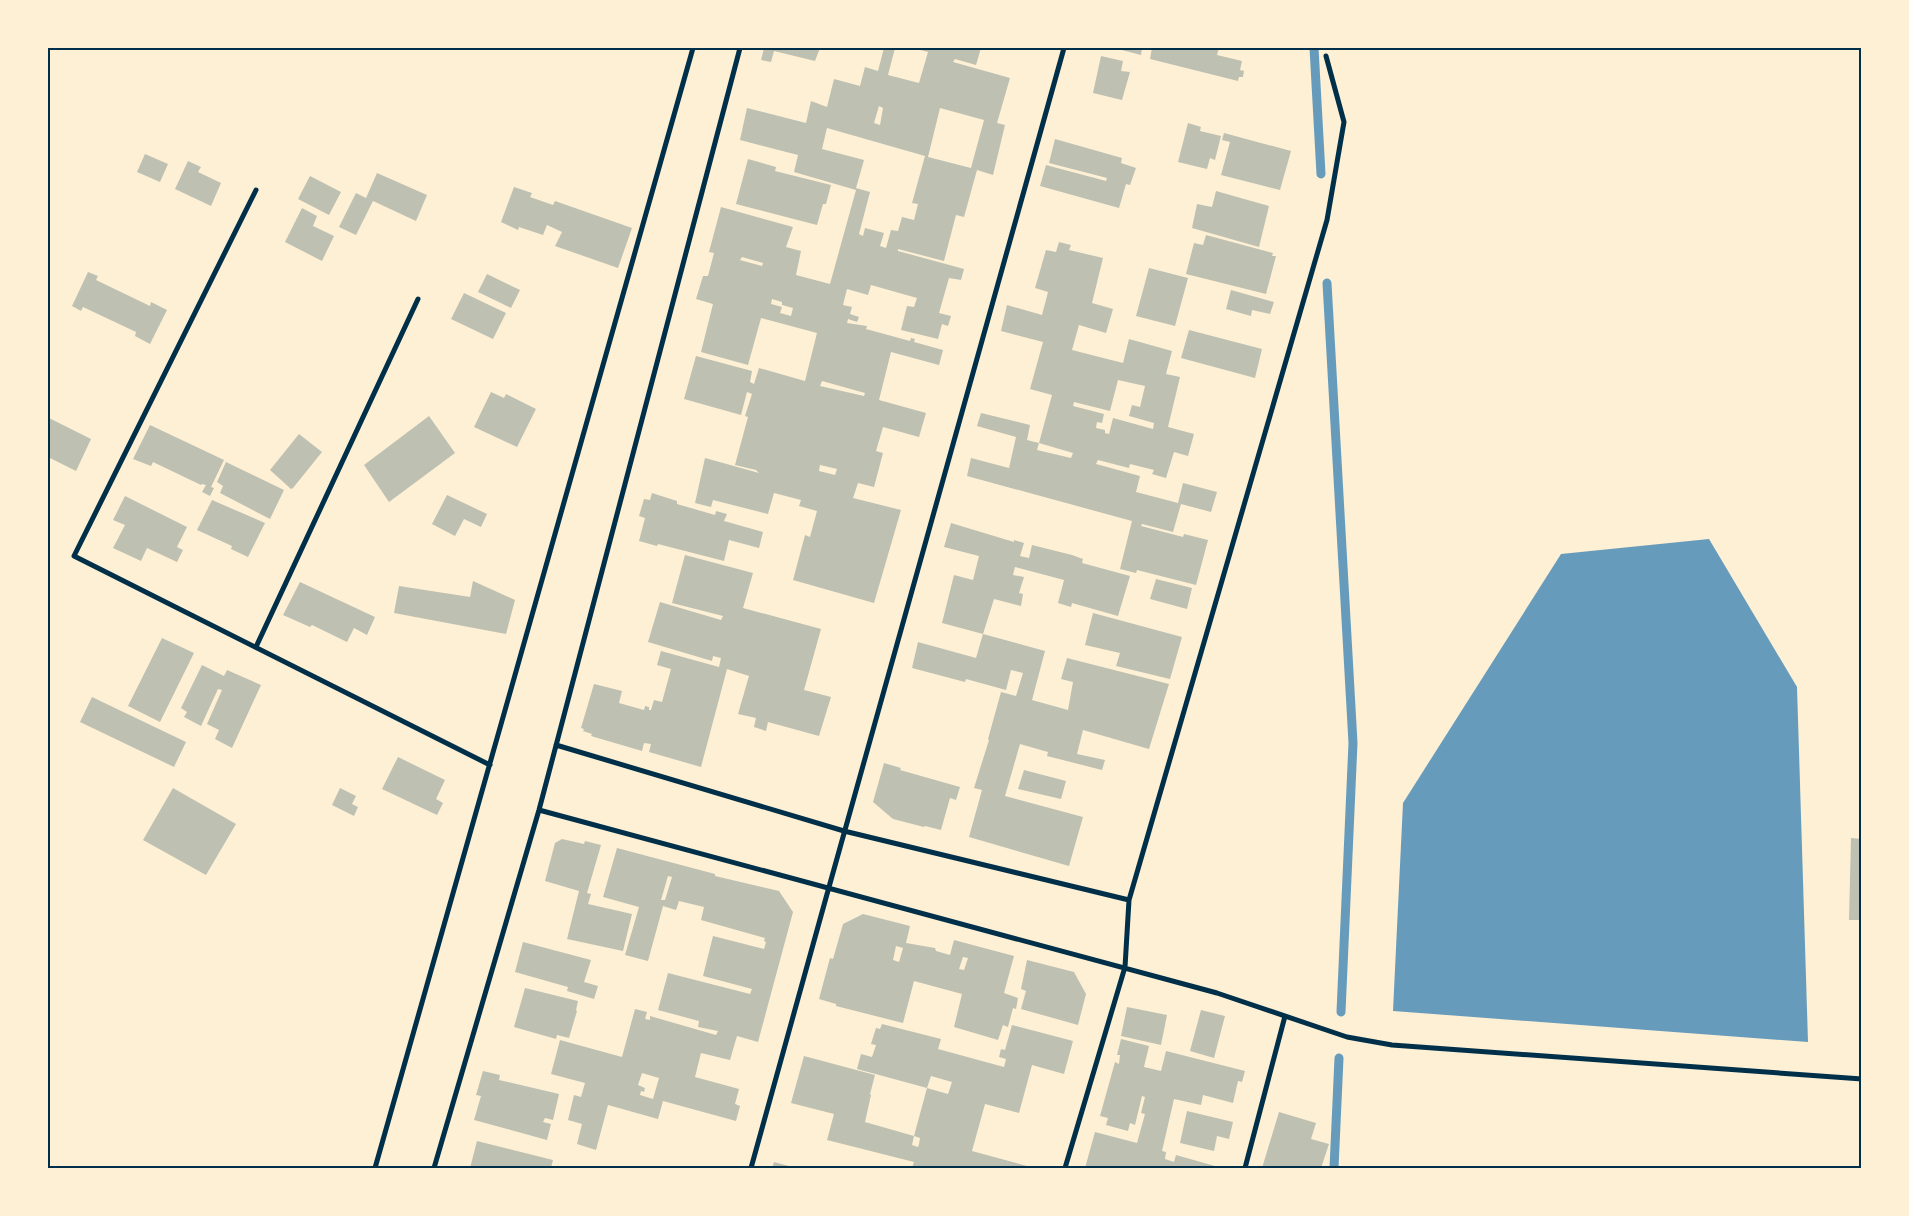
<svg xmlns="http://www.w3.org/2000/svg" width="1909" height="1216" viewBox="0 0 1909 1216" font-family="'Archivo Narrow',sans-serif">
<style>
.water{fill:#669bbc}
.lines{fill:none;stroke-linecap:round;stroke-linejoin:round}
.stream{stroke:#669bbc;stroke-width:9}
.building{fill:#bec0b2;fill-rule:evenodd}
.minor{stroke:#003049;stroke-width:5}
.neatline{fill:none;stroke:#003049;stroke-width:2}
</style>
<rect width="100%" height="100%" fill="#fdf0d5"/>
<path class="water" d="M1709,539L1797,687L1808,1042L1393,1011L1403,803L1561,554Z"/>
<g class="lines">
<path class="stream" d="M1314,48L1321,174
M1327,283L1353,743L1341,1012
M1334,1168L1339,1058"/>
</g>
<path class="building" d="M764,48H820L815,61L774,51L771,62L761,60Z
M884,48H895L888,75L919,83L928,52L913,48H981L976,65L955,59L953,62L1010,78L997,123L1005,125L993,175L977,170L964,217L956,215L944,261L898,249V251L964,269L961,280L949,278L939,313L951,316L948,326L942,324L938,339L901,330L907,306L914,307L917,298L871,285L868,295L847,289L843,305L852,307L850,314L859,317L857,322L848,319L847,323L867,326L866,329L910,341L911,338L915,339L914,342L943,350L939,365L891,352L879,400L926,413L919,437L883,427L876,451L883,453L874,487L858,483L853,498L901,510L874,603L793,580L805,535L810,537L817,511L799,506L801,500L774,493L768,514L713,500L711,507L695,503L705,458L759,473L756,470L735,465L748,417L745,416L752,394L747,392L741,415L684,399L696,356L752,371L750,382L754,384L759,368L805,381L817,333L761,318L748,365L701,352L713,304L696,299L703,276H708L714,253L709,252L721,207L793,227L786,247L801,251L796,275L830,284L856,190L794,172L798,155L740,140L747,108L806,123L811,101L827,107L834,79L860,86L865,67L878,71ZM879,106L883,108L880,125L874,123ZM940,108L984,120L971,168L928,157ZM827,128L925,156L912,203L918,204L914,220L902,217L898,231L891,230L886,248L880,246L884,233L865,228L863,236L859,234L870,192L856,188L864,160L822,149ZM742,257L763,263L762,266L740,260ZM772,299L782,302V305L793,308L791,316L780,313L782,307L771,304ZM822,381L865,393L864,396L820,386ZM820,465L837,469L835,475L819,471Z
M1114,48H1142L1141,55Z
M1152,48H1219L1217,55L1242,61L1240,70L1244,71L1243,77H1239L1238,81L1150,59Z
M1101,56L1123,61L1121,71L1130,72L1122,100L1093,93Z
M1188,123L1201,127L1200,131L1221,136L1215,160L1210,158L1207,169L1178,162Z
M1224,133L1291,151L1280,190L1221,175L1230,142L1222,140Z
M1055,139L1122,158L1121,163L1136,168L1130,185L1126,184L1119,208L1040,186L1046,165L1106,181L1107,178L1049,163Z
M145,154L168,164L160,182L137,172Z
M748,159L776,167L775,171L831,185L826,204H823L817,225L736,204Z
M188,161L201,167L198,172L221,183L211,206L175,189Z
M377,173L427,195L416,221L373,201L356,235L339,227L356,193L366,198Z
M310,176L341,192L329,215L298,199Z
M514,187L532,193L530,197L553,205L555,201L632,228L618,268L555,246L562,232L547,225L543,235L519,227L518,230L501,222Z
M1216,191L1269,206L1259,247L1192,228L1197,204L1212,207Z
M302,208L317,216L313,226L334,236L322,261L285,242Z
M1206,235L1273,253L1272,256H1276L1266,294L1186,274L1194,243L1203,245Z
M1059,242L1071,245L1069,250L1103,258L1092,303L1113,309L1106,333L1079,325L1072,350L1123,363L1129,339L1172,351L1166,374L1180,377L1168,427L1194,434L1188,456L1174,452L1166,478L1152,474L1154,470L1130,464L1129,468L1098,460L1096,464L1140,476L1136,492L1178,503L1183,483L1217,492L1211,512L1181,504L1173,532L1142,524L1141,526L1183,537L1184,534L1208,540L1196,585L1137,570L1136,573L1120,569L1132,521L967,476L971,458L1009,468L1016,437L977,426L981,413L1030,425L1027,440L1039,443L1037,450L1071,458L1073,453L1039,443L1052,395L1030,389L1043,342L1001,331L1007,305L1042,315L1048,292L1035,288L1046,250L1056,252ZM1118,380L1145,386L1140,407L1132,405L1129,416L1154,423L1153,429L1113,418L1109,434L1105,433V430L1096,428L1097,422L1102,423L1104,414L1073,406L1074,402L1110,411Z
M1149,268L1188,278L1175,326L1136,316Z
M88,272L98,276L96,280L150,306L151,302L167,310L150,344L135,336L136,332L83,307L81,311L72,306Z
M487,274L520,290L511,308L478,292Z
M1231,290L1274,302L1270,314L1252,310L1251,316L1226,309Z
M464,293L506,313L493,339L451,319Z
M1189,330L1262,349L1255,378L1181,358Z
M491,392L504,398L506,394L536,409L517,447L474,427Z
M429,416L455,453L389,502L364,465Z
M49,418L91,439L76,471L48,457V421Z
M150,425L224,460L211,487L214,488L210,496L202,492L206,485L202,484L201,485L153,462L151,466L133,459Z
M299,434L322,452L293,488L291,489L270,470Z
M226,462L284,490L270,519L220,493L223,486L217,482Z
M652,493L677,501V504L715,515L716,511L727,514L724,521L763,532L759,548L729,540L724,561L658,544L657,546L639,541L645,518L639,516L644,499L650,500Z
M447,495L487,514L481,527L464,519L455,536L432,524Z
M125,496L187,527L177,547L183,550L177,562L147,548L141,561L113,548L125,525L113,520Z
M212,500L265,523L248,557L231,549L232,546L197,530Z
M951,523L1014,542V540L1024,543L1020,556L1029,558L1032,545L1072,555L1083,559L1082,563L1130,576L1118,616L1072,603L1071,607L1058,603L1064,580L1015,567L1013,575L1024,577L1019,593L1023,594L1021,606L994,599L983,634L1045,651L1032,700L1068,710L1073,682L1061,679L1067,658L1169,684L1149,749L1083,730L1077,754L1105,760L1102,770L1047,756L1048,752L1020,744L1005,796L1083,817L1069,866L969,837L982,790L974,788L989,740L988,739L1001,692L1016,696L1023,673L1011,670L1006,690L966,679L965,682L912,668L918,642L976,658L983,634L942,623L954,575L973,580L979,556L944,547Z
M685,555L753,573L743,608L821,629L804,690L831,697L819,736L768,722L766,731L754,727L756,718L738,714L749,676L727,669L701,767L649,752L651,744L644,743L642,751L591,736L592,734L583,731L584,729L581,728L594,684L622,691L619,703L644,710L645,706L649,707V710H651L654,700L662,702L671,669L657,665L661,651L719,667L721,658L713,656L712,661L648,642L660,602L721,620L723,616L672,603Z
M1156,579L1192,588L1187,609L1150,599Z
M473,581L515,600L506,634L394,613L399,586L470,597Z
M300,582L375,617L367,635L354,628L347,642L312,625L310,627L283,615Z
M1093,613L1182,637L1170,679L1116,666L1120,653L1085,645Z
M162,638L194,653L160,722L128,706Z
M202,665L224,676L227,670L261,685L232,748L215,739L219,730L207,724L222,690L218,689L201,726L184,717L187,712L181,708Z
M92,697L186,742L174,767L80,722Z
M398,757L445,780L436,799L443,803L437,815L382,789Z
M884,763L901,768L900,770L960,787L956,800L950,798L941,830L925,826L924,827L893,819L873,802Z
M1024,770L1066,781L1061,799L1018,789Z
M173,788L236,824L206,875L143,840Z
M340,788L356,796L352,804L358,807L354,816L332,805Z
M1851,838L1862,839V920H1849Z
M562,839L584,844L585,841L601,845L587,893L591,894L588,904L632,914L623,951L567,939L579,891L545,881L555,843Z
M617,848L715,874V876L779,891L793,912L758,1042L737,1036L730,1060L701,1053L695,1077L739,1089L735,1104L740,1106L736,1121L663,1101L658,1119L608,1105L596,1150L577,1144L582,1124L568,1120L574,1095L581,1097L585,1083L551,1074L560,1040L622,1057L635,1009L647,1012L645,1019L650,1020V1016L716,1035L718,1031L698,1027L699,1021L658,1010L668,973L750,994L752,989L703,976L713,936L764,949L766,942L764,941L765,938L701,920L704,907L679,901L676,910L663,906L648,961L625,955L639,907L603,897ZM668,876L672,877L665,900H661ZM642,1073L659,1078L653,1099L640,1095L641,1091L644,1092L645,1088L638,1085Z
M863,914L910,926L906,943L935,948L936,951L950,955L954,940L1014,956L1004,993L1018,998L1016,1009L1013,1008L1008,1027L1003,1025L998,1040L954,1027L962,994L914,981L903,1023L836,1006V1004L819,999L830,958L833,959L843,924ZM896,946L903,948L899,962L893,960ZM963,957L968,958L964,970L959,969Z
M523,942L591,960L584,982L598,986L594,999L567,991L568,987L515,972Z
M1027,960L1074,972L1086,994L1078,1025L1021,1009L1026,991L1021,989Z
M525,988L578,1001L576,1010L577,1011L569,1038L557,1035L556,1039L514,1027Z
M1127,1007L1167,1015L1161,1045L1121,1036Z
M1201,1010L1225,1016L1214,1058L1190,1051Z
M882,1024L941,1039L938,1049L1004,1067L1006,1059L999,1057L1001,1049L1005,1050L1012,1025L1073,1041L1064,1074L1032,1065L1019,1113L985,1104L972,1151L1034,1168H912L914,1162L827,1140L834,1114L791,1103L804,1056L875,1075L870,1094L871,1095L865,1122L914,1136L912,1145L918,1147L919,1144L920,1138L914,1136L927,1088L948,1094L952,1082L931,1076L927,1088L857,1069L861,1054L872,1057L876,1045L871,1044L876,1028L880,1029Z
M1121,1039L1149,1046L1144,1067L1161,1071L1166,1051L1245,1071L1242,1082L1238,1081L1233,1103L1203,1095L1201,1105L1174,1099L1162,1151L1166,1152L1165,1159L1174,1162L1176,1155L1222,1168H1085L1095,1132L1137,1143L1145,1114L1141,1113L1145,1097L1142,1096L1135,1125L1130,1123L1128,1131L1106,1125L1108,1118L1100,1116L1115,1062L1119,1064L1120,1055H1117Z
M483,1071L500,1075L499,1080L559,1094L553,1120L545,1118L543,1122L551,1124L547,1140L474,1120L481,1096L476,1095Z
M1187,1111L1233,1122L1229,1139L1217,1136L1214,1151L1180,1143Z
M1279,1112L1316,1123L1311,1139L1329,1144L1321,1168H1262Z
M477,1141L553,1160L551,1168H470Z
M774,1162L796,1168H772Z"/>
<g class="lines">
<path class="minor" d="M256,190L74,556L490,765
M256,647L418,299
M556,745L844,831L1129,900
M539,810L1217,993L1347,1037L1392,1045L1862,1079
M375,1168L693,48
M434,1168L539,810L740,48
M751,1168L829,887L1064,48
M1065,1168L1125,967L1129,900L1327,220L1344,122L1326,56
M1245,1168L1285,1016"/>
</g>
<rect width="1909" height="1216" fill="none" stroke="#fdf0d5" stroke-width="98"/>
<rect x="49" y="49" width="1811" height="1118" class="neatline"/>
</svg>
